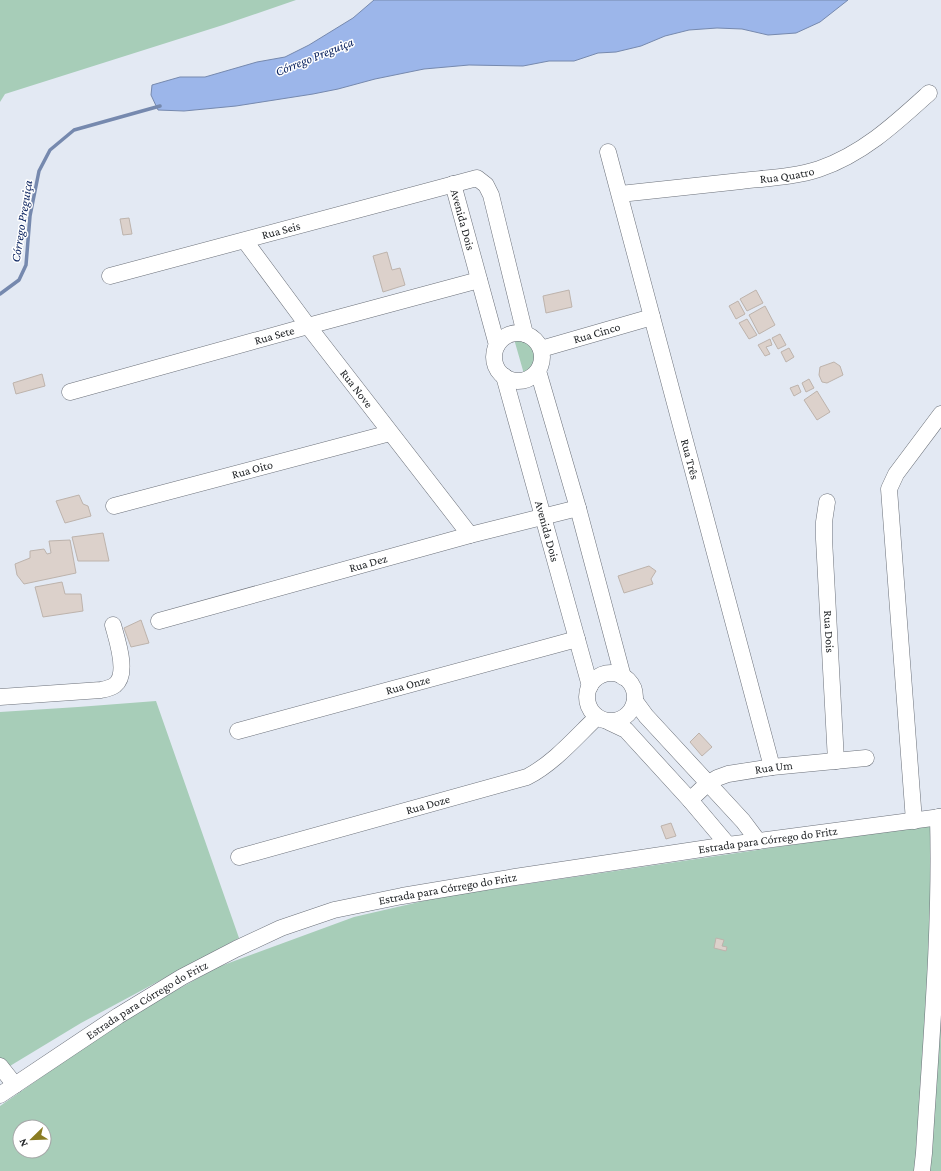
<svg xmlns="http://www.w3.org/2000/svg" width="941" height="1171" viewBox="0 0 941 1171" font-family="'Crimson Pro',serif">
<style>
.green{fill:#a7cdb8;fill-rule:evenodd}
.water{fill:#9cb6ea;stroke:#7689ae}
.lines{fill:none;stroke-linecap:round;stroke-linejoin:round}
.stream{stroke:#7689ae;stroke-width:3.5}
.building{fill:#dcd1cb;stroke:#bdb3ac}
.minor-casing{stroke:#6c717a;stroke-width:17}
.minor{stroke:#fff;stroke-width:16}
.labels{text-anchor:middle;stroke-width:3;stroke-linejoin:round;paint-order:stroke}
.street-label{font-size:12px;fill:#1d2023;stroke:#fff}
.water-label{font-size:13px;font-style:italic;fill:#0d2561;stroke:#fff}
</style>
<rect width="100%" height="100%" fill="#e3e9f3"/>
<path class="green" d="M0,0H296L223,25L5,94L0,102Z
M514,339C535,339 542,362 524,374Z
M156,701L239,938L81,1023L0,1072V712L78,707Z
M941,823V1171H0V1106L128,1017L218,967L354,917L445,896ZM20,1127H44V1151H20Z"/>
<path class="water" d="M374,0H848L820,22L796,33L768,35L742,29L717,28L689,30L665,36L641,46L616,52L598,53L574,61H549L523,66L469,65L424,69L375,79L338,89L313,94L236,106L184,111L158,110L151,95L152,85L180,77H205L257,62L285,57L309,45L353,18Z"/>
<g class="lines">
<path class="stream" d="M0,294L19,280L26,265L30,216L39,171L50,150L74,130L160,106"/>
</g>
<path class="building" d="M129,218L132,234L123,235L120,219Z
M387,252L392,270L400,268L405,285L383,292L373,256Z
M569,290L572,307L546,313L543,296Z
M756,290L763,303L747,311L740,299Z
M738,301L745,314L736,319L729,306Z
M765,306L775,325L759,334L749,315Z
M747,319L757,335L749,339L739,323Z
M780,334L786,345L778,349L772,338Z
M770,339L772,345L766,347L770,354L765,356L758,345Z
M789,348L794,357L786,362L781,352Z
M834,362L840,366L843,375L827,383L822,382L819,375L820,367Z
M42,374L45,386L16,394L13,383Z
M809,379L814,388L806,392L802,383Z
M798,385L801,392L794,396L790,388Z
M817,391L830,412L817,420L804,400Z
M79,495L83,504L88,506L91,516L65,523L56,501Z
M103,533L109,561H78L72,537Z
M70,540L76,573L24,584L17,575L15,564L30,558V551L44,549L47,554L51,553L49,541Z
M649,566L656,571L651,579L653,584L624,593L618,576Z
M62,582L65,594H81L83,611L43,617L35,587Z
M141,620L149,643L131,647L124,628Z
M699,733L712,747L702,756L690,742Z
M671,823L676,836L666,839L661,826Z
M716,938L724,940L722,946L727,947L726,951L714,948Z"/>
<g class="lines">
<defs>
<g id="minor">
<path id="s1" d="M608,152L772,767"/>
<path id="s2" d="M453,184L497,345"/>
<path id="s3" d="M620,194C660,190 701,185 741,181C767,178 795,177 819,169C863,154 896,123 929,93"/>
<path id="s4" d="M245,241L308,326L470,535"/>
<path id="s5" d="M110,276L477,178L486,185L491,195L525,334"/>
<circle cx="518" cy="357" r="24"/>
<path id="s6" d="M541,349L652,317"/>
<path d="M538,371L578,508L623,677"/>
<path id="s7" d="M504,376L590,686"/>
<path id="s8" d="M70,392L308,326L479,280"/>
<path id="s9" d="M827,502L824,522V539L836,761"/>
<path id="s10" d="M114,506L390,433"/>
<path id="s11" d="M159,621L470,535L578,508"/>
<circle cx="611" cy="697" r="24"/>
<path d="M0,697L101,690C106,689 111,688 115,685C129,674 117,640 113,625"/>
<path d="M635,701L646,716L743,821L758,841"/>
<path d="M609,722L626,730L690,800L728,845"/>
<path id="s12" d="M238,731L577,639"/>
<path id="s13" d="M690,800L707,784L717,778L728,774L772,767L866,758"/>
<path d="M914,821L889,489L896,474L941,414"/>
<path id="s14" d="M239,857L527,777C554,763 575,738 597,717"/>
<path d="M0,1066L15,1085"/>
<path id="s15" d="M0,1095L118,1016L182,977L236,949L281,928L334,910L402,896L515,877L728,845L941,817"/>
<path d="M922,1171L924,1153C931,1041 941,929 938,817"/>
</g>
</defs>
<use href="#minor" class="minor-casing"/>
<use href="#minor" class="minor"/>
</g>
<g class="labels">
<g class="street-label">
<text dy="4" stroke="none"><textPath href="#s3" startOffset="168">Rua Quatro</textPath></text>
<text dy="4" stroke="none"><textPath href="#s2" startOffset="37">Avenida Dois</textPath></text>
<text dy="4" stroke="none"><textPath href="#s5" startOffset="177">Rua Seis</textPath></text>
<text dy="4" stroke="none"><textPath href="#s6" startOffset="58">Rua Cinco</textPath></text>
<text dy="4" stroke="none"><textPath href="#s8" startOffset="212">Rua Sete</textPath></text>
<text dy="4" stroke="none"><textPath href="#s4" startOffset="185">Rua Nove</textPath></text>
<text dy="4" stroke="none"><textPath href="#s1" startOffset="318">Rua Três</textPath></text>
<text dy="4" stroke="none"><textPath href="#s10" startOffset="143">Rua Oito</textPath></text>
<text dy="4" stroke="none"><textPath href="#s7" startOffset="161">Avenida Dois</textPath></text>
<text dy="4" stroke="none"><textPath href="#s11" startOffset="217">Rua Dez</textPath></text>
<text dy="4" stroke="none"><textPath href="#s9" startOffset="130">Rua Dois</textPath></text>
<text dy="4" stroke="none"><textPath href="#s12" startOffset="176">Rua Onze</textPath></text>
<text dy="4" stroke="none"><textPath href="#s13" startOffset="93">Rua Um</textPath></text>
<text dy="4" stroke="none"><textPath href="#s14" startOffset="196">Rua Doze</textPath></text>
<text dy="4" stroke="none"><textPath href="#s15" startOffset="823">Estrada para Córrego do Fritz</textPath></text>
<text dy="4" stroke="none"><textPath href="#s15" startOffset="499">Estrada para Córrego do Fritz</textPath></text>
<text dy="4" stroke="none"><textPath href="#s15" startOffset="175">Estrada para Córrego do Fritz</textPath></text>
</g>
<g class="water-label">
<text transform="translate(314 56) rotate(-22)" y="5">Córrego Preguiça</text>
<text transform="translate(21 221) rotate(-81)" y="5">Córrego Preguiça</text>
</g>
</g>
<g transform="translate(32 1139) rotate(247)"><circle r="19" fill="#ffffff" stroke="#a5a6a7"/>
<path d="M0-3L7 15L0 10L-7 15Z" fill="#8a7c22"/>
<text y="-6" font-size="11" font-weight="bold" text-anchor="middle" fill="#1d2023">N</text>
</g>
</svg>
